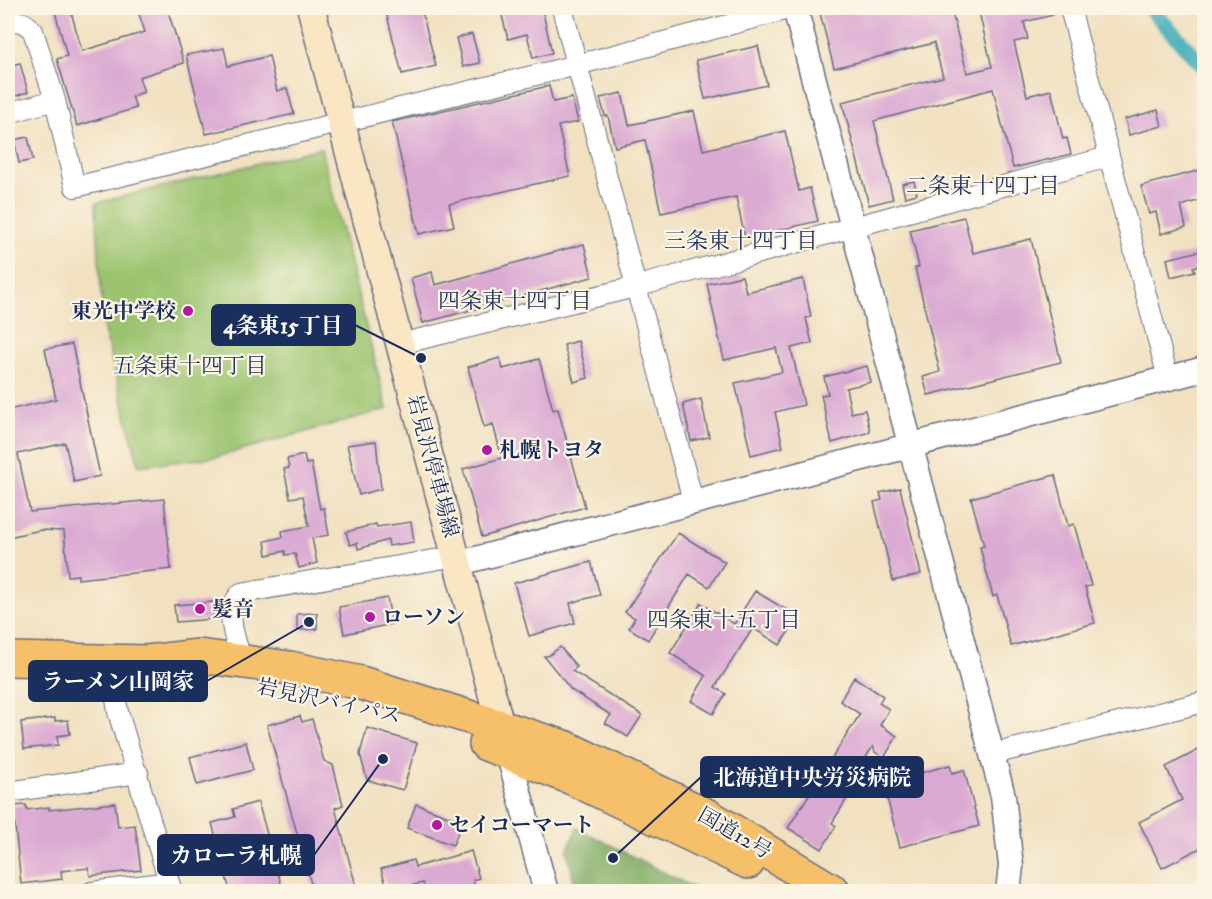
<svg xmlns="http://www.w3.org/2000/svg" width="1212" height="899" viewBox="0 0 1212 899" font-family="'IM FELL DW Pica','Noto Serif JP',serif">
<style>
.green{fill:#9cc470;stroke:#5c7a67;stroke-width:1.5}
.forest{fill:#7daa62;stroke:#4c6c60;stroke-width:1.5}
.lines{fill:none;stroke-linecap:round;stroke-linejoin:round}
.canal{stroke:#3babb8;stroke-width:16}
.building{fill:#dbaad3}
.minor-casing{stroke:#666d81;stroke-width:22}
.tertiary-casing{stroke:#666d81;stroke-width:27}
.secondary-casing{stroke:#666d81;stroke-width:30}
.trunk-casing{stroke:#666d81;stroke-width:36}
.minor{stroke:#fff;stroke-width:20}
.tertiary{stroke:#fff;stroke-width:24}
.secondary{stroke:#fbe6c4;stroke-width:27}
.trunk{stroke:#f6c06b;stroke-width:33}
.poi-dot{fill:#b5179e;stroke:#fcf5e5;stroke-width:2}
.labels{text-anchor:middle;stroke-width:4.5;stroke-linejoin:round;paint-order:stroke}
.poi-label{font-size:21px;font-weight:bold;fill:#1b2f5e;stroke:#fcf5e5;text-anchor:start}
.street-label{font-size:21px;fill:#1b2f5e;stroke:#fcf5e5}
.neighbourhood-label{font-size:22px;fill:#1b2f5e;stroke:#fcf5e5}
.leader{fill:none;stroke:#1b2f5e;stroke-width:2}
.callout-dot{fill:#1b2f5e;stroke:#fcf5e5;stroke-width:2}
.callout{fill:#1b2f5e;stroke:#1b2f5e;stroke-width:2}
.callout-label{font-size:22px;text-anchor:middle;font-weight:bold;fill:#fff}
</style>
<rect width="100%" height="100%" fill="#fcf5e5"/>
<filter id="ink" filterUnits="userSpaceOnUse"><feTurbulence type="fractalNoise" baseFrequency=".0167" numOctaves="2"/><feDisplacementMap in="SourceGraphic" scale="12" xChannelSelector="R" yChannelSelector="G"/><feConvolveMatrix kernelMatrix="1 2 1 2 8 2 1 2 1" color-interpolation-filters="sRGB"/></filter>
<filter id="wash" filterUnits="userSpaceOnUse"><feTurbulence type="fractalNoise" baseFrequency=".008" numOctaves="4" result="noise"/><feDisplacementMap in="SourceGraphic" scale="24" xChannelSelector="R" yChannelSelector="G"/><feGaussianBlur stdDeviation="1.35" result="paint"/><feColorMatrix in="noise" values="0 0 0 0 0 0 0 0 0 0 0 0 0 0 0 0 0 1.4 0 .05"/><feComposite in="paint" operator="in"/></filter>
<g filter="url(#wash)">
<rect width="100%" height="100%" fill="#f1e1c1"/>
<path class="green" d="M321,148L387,409L216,457L139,466L103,326L96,203Z"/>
<path class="forest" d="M577,828L700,891H576L567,850Z"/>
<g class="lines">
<path class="canal" d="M1150,8L1204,67"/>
</g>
<g id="blocks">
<path class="building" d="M54,8H70L82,51L145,32L137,8H161L163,13L168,11L184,63L139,77L144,92L132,96L136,108L77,126L57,59L67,56Z
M385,8H421L436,66L402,74Z
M500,8H542L552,53L533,58L527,34L508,39Z
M844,8H951L967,73L992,67L978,8H1021V10L1051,8L1053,15L1024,22L1028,39L1014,42L1027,96L1051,90L1063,139L1067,138L1071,154L1013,168L993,89L874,121L893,199L869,205L842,102L943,77L934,43L834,68L820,13Z
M472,34L480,63L463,67L456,38Z
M758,46L767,85L705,99L696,60Z
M224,48L228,66L269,56L277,91L287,88L294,114L206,134L186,55Z
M20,63L28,92L13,97L8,66Z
M549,86L553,102L572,98L578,122L558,126L570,176L449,204L454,226L419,234L392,122Z
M622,93L629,125L694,111L703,150L785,131L799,191L810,188L818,221L745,238L736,197L661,213L645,140L615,147L608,116H605L600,98Z
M1158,110L1162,126L1129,135L1125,119Z
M28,137L33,160L19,163L14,140Z
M1204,169V199L1181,206L1186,227L1161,234L1156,212L1149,214L1141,186Z
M914,181L917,194L905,197L902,184Z
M964,217L973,253L1031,239L1061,362L928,395L923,377L940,372L915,268L919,267L910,230Z
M584,244L592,277L423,323L411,278L432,272L435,285Z
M1204,250V264L1193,267L1195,271L1171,277L1167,259Z
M742,276L746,292L803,279L811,317L806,318L812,343L791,348L804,405L775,412L783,447L751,455L735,383L782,372L776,348L724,360L707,284Z
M578,341L588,378L574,382L564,345Z
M72,344L100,476L74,482L65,443L18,454L30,512L164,499L171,569L78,579V575L68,576L64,531L41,530L8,537V410L56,399L45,349Z
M500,358L503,369L539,359L553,410L558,409L585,507L482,537L463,469L502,458L493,424L484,427L468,367Z
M867,366L871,382L846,388L851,413L865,410L870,432L832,443L821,395L828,394L824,377Z
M701,399L709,437L691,441L683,404Z
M376,441L381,489L359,495L347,445Z
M304,455L306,464L311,463L320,509L324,508L329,535L312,538L317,563L299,568L295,554L285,555V551L267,555L265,541L283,537L282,531L309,526L303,496L290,498L284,469L289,468L287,459Z
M1055,475L1068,526L1074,524L1091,586L1085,587L1095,623L1011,646L997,595L993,597L980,547L984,546L971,498Z
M900,488L921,574L893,581L874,502L882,500L880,493Z
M411,522L414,542L389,546L388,540L358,549L357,543L350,545L346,532L376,524L377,527Z
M678,533L725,562L709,587L689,574L648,640L629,628L635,618L625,612Z
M591,562L600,595L570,603L575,623L529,636L514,583Z
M755,591L798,617L780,645L753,628L715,687L726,694L713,714L691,701L706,676L670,653L701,603L734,624Z
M387,598L392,624L344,634L339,607Z
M213,602L214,619L176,622L174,605Z
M317,613V629L297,630V614Z
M560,647L577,667L572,671L642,715L628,737L605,723L611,715L571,690L544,656H548Z
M854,677L883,696L879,703L889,709L880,725L897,736L884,758L875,752L873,746L843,794L851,792L832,823L836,826L822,849L788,828L860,714L840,701Z
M300,716L302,722L312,719L324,761L333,765L343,805L335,808L356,886L336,891H313L267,725Z
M55,718V721L68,720L70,734L57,736L58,745L24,749L21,722Z
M367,728L417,743L403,790L367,780L360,754Z
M246,742L253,770L197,785L190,757Z
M1204,747V846L1162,868L1139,822L1182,800L1166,767Z
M950,765L952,773L964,770L979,826L900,847L883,783Z
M258,802L283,891H230L212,823L235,817L233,809Z
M115,803L118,827L135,825L141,870L90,876L89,868L61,871L62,879L21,884L13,806L26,805L27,810L49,807V810Z
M416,804L462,821L453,845L407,828Z
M471,851L479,878L473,880L476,891H425L423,883L388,891L381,869L413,860L415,867Z"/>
</g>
</g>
<g filter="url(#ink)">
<use href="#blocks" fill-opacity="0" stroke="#666d81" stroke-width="1.5"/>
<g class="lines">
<defs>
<path id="minor" d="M562,8L693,501
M1070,8L1168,378
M8,22C19,20 26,22 33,31L55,100L75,187L577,65L792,8
M8,113L55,100
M400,344L635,287L1108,157
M110,661L118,712L172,892
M242,661C235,638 223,613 241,593L457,556
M993,754L1204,702
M8,792L138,773
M92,892L169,882"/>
<path id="tertiary" d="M795,8L1003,796L1011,866L1008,892
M460,563L1204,369
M508,752L546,892"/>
<path id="secondary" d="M311,8L505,743"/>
<path id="trunk" d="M8,659L147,662L199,656L290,668L361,683L567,748L708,816L834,892
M486,744L572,778L748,862"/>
</defs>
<use href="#minor" class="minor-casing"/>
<use href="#tertiary" class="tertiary-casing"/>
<use href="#secondary" class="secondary-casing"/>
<use href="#trunk" class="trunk-casing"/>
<use href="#minor" class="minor"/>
<use href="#tertiary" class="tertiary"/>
<use href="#secondary" class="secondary"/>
<use href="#trunk" class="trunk"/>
</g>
</g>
<g class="poi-dot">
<circle cx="188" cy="311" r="6"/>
<circle cx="487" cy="450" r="6"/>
<circle cx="200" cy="609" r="6"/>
<circle cx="370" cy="617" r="6"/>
<circle cx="437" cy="825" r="6"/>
</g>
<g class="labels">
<g class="poi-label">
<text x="176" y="318" text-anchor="end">東光中学校</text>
<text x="499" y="457">札幌トヨタ</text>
<text x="212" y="616">髪音</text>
<text x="382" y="624">ローソン</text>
<text x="449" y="832">セイコーマート</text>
</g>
<g class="street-label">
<text transform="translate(433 466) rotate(75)" y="7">岩見沢停車場線</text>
<text transform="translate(329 701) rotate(12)" y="7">岩見沢バイパス</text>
<text transform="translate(735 833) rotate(30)" y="7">国道12号</text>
</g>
<g class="neighbourhood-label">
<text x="983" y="193">二条東十四丁目</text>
<text x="741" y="248">三条東十四丁目</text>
<text x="515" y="308">四条東十四丁目</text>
<text x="190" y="373">五条東十四丁目</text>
<text x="724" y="627">四条東十五丁目</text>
</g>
</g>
<path class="leader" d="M421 358L355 325M309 622L207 681M613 858L701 777M383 759L314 855"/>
<g class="callout-dot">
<circle cx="421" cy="358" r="6"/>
<circle cx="309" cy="622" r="6"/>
<circle cx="613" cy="858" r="6"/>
<circle cx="383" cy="759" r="6"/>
</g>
<g class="callout">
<rect x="212" y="305" width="143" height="40" rx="6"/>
<rect x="29" y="661" width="178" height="40" rx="6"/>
<rect x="701" y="757" width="222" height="40" rx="6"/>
<rect x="158" y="835" width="156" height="40" rx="6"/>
</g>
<g class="callout-label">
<text x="283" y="333">4条東15丁目</text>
<text x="118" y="689">ラーメン山岡家</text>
<text x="812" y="785">北海道中央労災病院</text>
<text x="236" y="863">カローラ札幌</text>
</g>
<rect width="1212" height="899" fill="none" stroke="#fcf5e5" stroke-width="30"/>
</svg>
